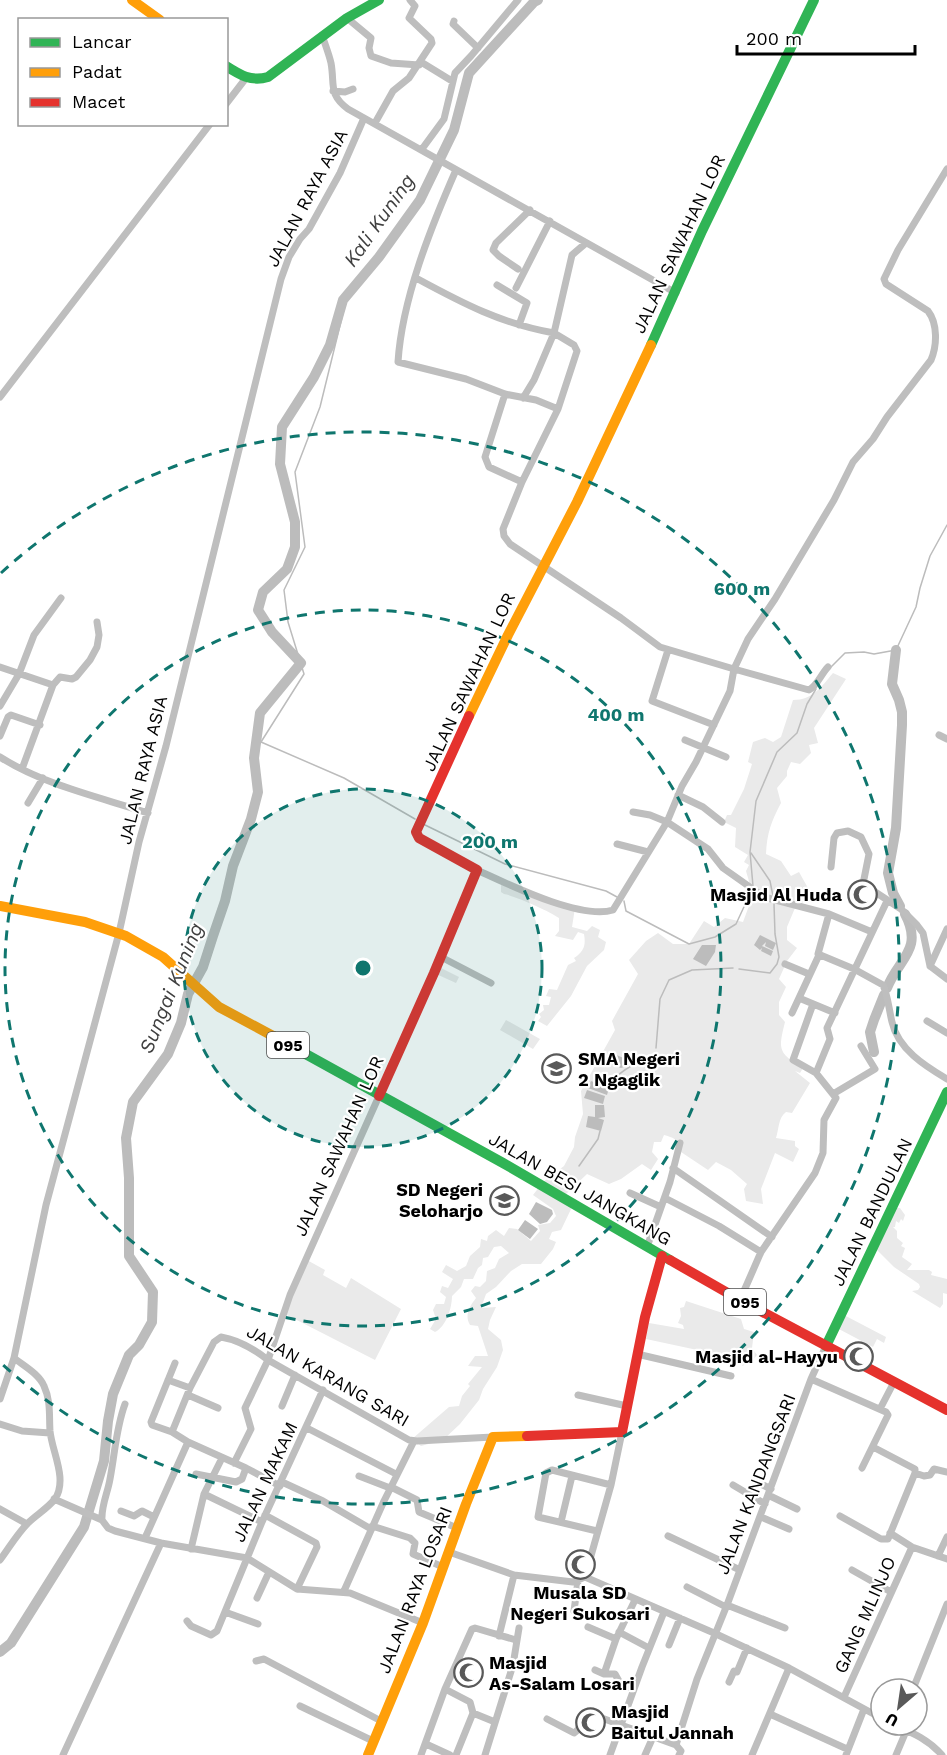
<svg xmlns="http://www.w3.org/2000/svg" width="947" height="1755" viewBox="0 0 947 1755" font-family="'Work Sans',sans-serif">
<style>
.green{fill:#eaeaea}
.water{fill:#bcbcbc}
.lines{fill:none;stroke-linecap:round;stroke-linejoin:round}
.stream{stroke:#bcbcbc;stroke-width:1.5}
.river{stroke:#bcbcbc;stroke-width:10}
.street{stroke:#bebebe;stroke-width:7}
.fast{stroke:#30b455;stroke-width:10}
.slow{stroke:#ff9f0a;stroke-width:10}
.jam{stroke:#e5322d;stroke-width:10}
.ring{fill:none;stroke:#0f766e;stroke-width:3;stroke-dasharray:10 8}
.labels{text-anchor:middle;stroke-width:4.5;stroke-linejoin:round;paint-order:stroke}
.shield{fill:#fff;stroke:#4c4c4c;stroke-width:1.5}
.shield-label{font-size:16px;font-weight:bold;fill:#000}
.street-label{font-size:18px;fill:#000;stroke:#fff}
.poi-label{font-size:18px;font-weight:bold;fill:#000;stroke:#fff;text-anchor:end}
.water-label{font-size:20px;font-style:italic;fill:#404040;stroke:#fff}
.centre{fill:#0f766e;stroke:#fff;stroke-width:3}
.ring-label{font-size:18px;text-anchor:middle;font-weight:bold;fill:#0f766e;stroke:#fff;stroke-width:4.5;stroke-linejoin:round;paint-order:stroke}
</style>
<rect width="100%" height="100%" fill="#fff"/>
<path class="green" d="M833,673L846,679L814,728L818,743L809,745L811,753L800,764L791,762L787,771V776L777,788L781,803C771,822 767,833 766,854L781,861L791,876L799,872L808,888L802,904L795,908L787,927V940L797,948L787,961L779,979L786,987L779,1002V1015L785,1022C778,1050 778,1053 803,1068L800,1073L795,1071L810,1083L792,1113L786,1112C778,1118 779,1129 776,1138L795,1141V1146L799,1149L793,1162L775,1153L761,1189L763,1204L746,1201L744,1189L747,1184L731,1170L716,1162L708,1170L681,1152C679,1140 675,1138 664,1135L661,1142H654L652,1152L658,1159L651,1170L642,1164L621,1179L609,1184L587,1174L564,1196L573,1205L561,1230L552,1232L549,1239L556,1242L553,1249L541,1264H522L511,1271L496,1287L486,1294L481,1308L496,1307L490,1320L488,1329L501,1340L503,1350L497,1367L483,1389L479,1400L460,1424L443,1440L421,1446L412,1439L449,1407L459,1406L462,1396L470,1386L468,1384L482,1367L468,1366L475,1356H488L478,1326L470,1325C464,1315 470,1306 476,1298L471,1291L475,1286L480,1287L486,1281L487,1271L495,1268L499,1259L509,1253L501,1246L494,1247L488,1257L483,1258L482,1265L478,1268L473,1279H464L461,1287L452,1296C452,1308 446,1327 435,1332L430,1329L436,1319L433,1310L436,1304H444L446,1297L440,1292L442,1286L448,1288L453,1279L442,1272L446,1265L457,1271L466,1266L470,1256L480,1247L481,1239L487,1241L488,1236L496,1230L504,1236L509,1228L517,1229L531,1241L540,1231L538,1225L550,1223L556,1216L553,1209L533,1195L543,1182L564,1166L574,1147L575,1137L583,1114L581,1091L615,1030L612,1021L638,974L629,960L646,941L658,933L673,944H689L704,921L714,927L725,918L743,922L753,895L746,871L749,865L744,862L748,855L735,847L736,828L724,822L727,815H731L744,789L752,764L748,762L753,742L765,738L773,742L781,737L793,700C813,700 821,687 833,673Z
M501,881L575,908L572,927L587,931L592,926L600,930L598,937L606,942L604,950L587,966L571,996L547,1026L538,1021L541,1017L539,1014L544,1010L543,1005H549L551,997L546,996L549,989L557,990L568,965L576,961L574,958C584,951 586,946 584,934L578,932L573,940L555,936L559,931V918C551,912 515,896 504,894L501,892Z
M437,966L459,977L456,983L434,973Z
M506,1020L540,1039L533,1049L500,1030Z
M896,1208H900L905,1215L903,1221L901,1219L899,1223L896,1221L895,1227H893L897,1231V1238L903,1243L901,1246L905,1248L902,1257L912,1264L907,1270H929L932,1272L931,1275L947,1279V1294L943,1293V1304L940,1308L912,1291L918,1290L920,1287L919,1284L894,1267L874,1247Z
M307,1260L325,1270L323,1275L346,1288L351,1278L401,1309L375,1360L285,1314Z
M686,1301L741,1319L744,1329L754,1332L752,1348L757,1355L751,1362L742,1366L744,1360L646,1339L649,1323L684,1329L683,1325L678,1323L681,1316L680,1308L684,1307Z
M842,1314L886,1337L884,1343L877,1339L873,1347L835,1327Z"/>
<path class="water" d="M760,935L776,943L773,950L765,946L766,942L762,946L773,951L771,956L761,951L762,948L760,950L754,945Z
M702,945H716L715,952L706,966L693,959Z
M612,1053L628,1060L629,1065L621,1068L605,1062Z
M591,1081L609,1088L607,1095L588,1088Z
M587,1090L605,1096L603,1104L584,1098Z
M595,1105H604L605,1117L598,1118L604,1120L601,1131L586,1127L588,1116L595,1117Z
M536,1202L552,1210L553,1214L547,1222L540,1224L529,1214Z
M525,1220L538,1229L530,1239L518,1230Z"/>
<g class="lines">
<path class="stream" d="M348,298L346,301L320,407L295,472L305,547L284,590L288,622L304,674L261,742L344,778L415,819
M830,668L845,653L864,652L874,654L896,650L916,607L920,588L930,556L947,525
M423,824L505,864L606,891L617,897
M751,853L770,881L773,896
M753,886L750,852L756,801L777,752L797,733L807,704L816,689
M624,901L626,911L689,944L715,937L736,924L749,896
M739,969L770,973L777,964L779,957L775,934L774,904
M656,1048L660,999L669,980L692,970L733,968
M614,1079C622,1070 634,1064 644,1059
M579,1166L598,1139L600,1131"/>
<path class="river" d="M896,650L892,684L899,700L902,712V725L896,828L888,873L893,893L900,906
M887,988C898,959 924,950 905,914
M874,1052L870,1032L874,1020L884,995
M0,1652L11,1643L84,1527L104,1461L108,1421L113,1394L129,1355L139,1345L152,1322L153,1292L129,1256V1178L126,1138L133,1102L168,1054L181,1023L188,994L203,967L213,936L225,901L233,866L251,819L258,792L254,758L260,713L301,663L272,632L258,610L263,592L287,569L295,547V522L280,464L282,427L314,377L330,345L343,300L379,257L420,200L454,130L469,73L534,2L538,0"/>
<path class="street" d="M347,18L371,38L369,48L371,56L391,63L419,65
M454,21L453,24L478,48
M322,35C325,44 329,54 331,63C335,85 328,94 348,109L676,293
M421,62L452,81
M333,91L345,92L353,89
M226,104L246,78
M375,123L393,91L409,78L432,43L431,39L409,18L415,6L410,0
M422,149L444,119L455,73L471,56L518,0
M456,170C431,227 402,299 398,362L466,379L505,394L536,400L558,409
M518,269L499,256L493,250L496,243L530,210
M416,278C462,303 502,324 554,333L534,380L523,398
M497,285L527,303L519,325
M516,288L550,221
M505,394L485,457L489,467L522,482
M0,397L210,124
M668,650L652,701L714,725
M0,667L53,685
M828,667C821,674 818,685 809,690L734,669L748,639L775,599L834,500L853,462L873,439L887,417L931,360C937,346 938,324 928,311L886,284L884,279L898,250L947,169
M0,706L19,674L34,635L61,598
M939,735L947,739
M0,736L8,717L11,715L40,725
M685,740L726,757
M0,757C44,785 99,797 148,813
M22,769L53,685L60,677L72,679L76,677L90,660L97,647L99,635L97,622
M678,795L703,807L722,822
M28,803L43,778
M633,812L650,815L667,822L708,849L723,868L764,897L829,914L872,932
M617,844L648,852
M831,867L834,838L837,833L848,831L861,837L869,854L863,884
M477,870C508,884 580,920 613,910L667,822L682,786L696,762L730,691L734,669L660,647L621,618L510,544L504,536L503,529L522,482L558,409L577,351L574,345L554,333L572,255L586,243
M852,901L863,884L901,909L917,925L923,933L930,966
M829,914L818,954L854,969L883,985C888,996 889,1010 892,1022C898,1049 925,1066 947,1079
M947,929L930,966L947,979
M441,957L491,983
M785,964L809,974
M799,998L835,1013
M792,1013L819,955
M927,1021L947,1033
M816,1073L830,1039L827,1028L887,901
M833,1094L875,1069L861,1046
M673,1168L772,1237
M630,1193L661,1207
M665,1198L719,1226L761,1252
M647,1247L670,1182L680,1143
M740,1300L761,1252L815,1173L823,1153L824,1120L836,1098L816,1073L793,1060L813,1004
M637,1354L731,1376
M175,1363L151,1422L152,1425L172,1432L188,1442L246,1468L280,1486
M811,1379L886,1412L888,1415L862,1468
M168,1380L190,1388
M188,1395L218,1408
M578,1395L627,1406
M0,1399L14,1358
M282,1406L295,1375
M880,1409L894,1382
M0,1424L22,1431L50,1433
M307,1428L396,1474
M172,1432L190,1388L214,1342L221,1337C239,1340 254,1349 268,1360L409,1440L417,1441L493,1437
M222,1458L204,1494L262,1522
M234,1463L251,1429L245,1408L268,1360L290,1295L379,1096
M915,1473L924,1476L930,1475L934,1469L947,1472
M196,1474L236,1482L242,1479L246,1468
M359,1476L390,1488
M282,1482L323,1501L371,1529
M757,1482L771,1489
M733,1485L765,1504
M391,1487L417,1500L419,1512L457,1528
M768,1495L797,1509
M54,1499L102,1520L108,1528L115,1531L161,1543L63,1755
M0,1509L27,1524
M121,1511L134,1516L142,1511L154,1517
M265,1515L316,1543L317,1547L297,1589
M840,1516L881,1539H888L915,1473V1469L873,1447
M761,1517L789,1529
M102,1520C101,1506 108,1492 110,1479C115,1453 116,1428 125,1404
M561,1522L572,1476
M372,1526L410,1538L415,1543L413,1554L443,1567
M597,1531L538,1517L546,1473L552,1470L611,1485
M890,1533L912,1547L947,1559
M668,1536L740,1570
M145,1538L188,1442
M161,1543L247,1558L297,1589L350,1593L423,1623
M191,1549L204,1494
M449,1552L514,1575L573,1582L585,1577L611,1485L622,1432
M938,1556L947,1537
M0,1560C9,1548 17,1534 28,1523C36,1515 48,1508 55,1499C68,1479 52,1452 50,1431C49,1416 51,1401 44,1386C39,1374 24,1366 14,1358L46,1205L119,933L139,842L166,746L281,279L289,257L300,239L309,229L340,173L364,118
M852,1570L891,1592
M585,1577L714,1633L789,1668L881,1718
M687,1587L726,1607
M344,1591L384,1501L414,1441
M257,1598L269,1572
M727,1605L785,1628
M574,1611L578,1581
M225,1612L258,1624
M187,1621L191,1626L211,1635L217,1631L262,1522L323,1390
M588,1627L616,1639
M619,1632L649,1648
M499,1636L514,1575
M669,1645L680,1618
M256,1661L264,1659L381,1721
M595,1670L604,1674H615L620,1683L633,1689
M604,1674L616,1639L635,1600
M729,1682L734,1671L737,1672L747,1648
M445,1689L470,1702L473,1713L495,1722
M913,1689L947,1604
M844,1697L912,1547
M300,1706L373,1741
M770,1714L847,1749
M547,1719L574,1733C582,1729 581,1717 588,1713L676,1745L681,1751L679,1755
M894,1725C913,1733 928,1739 942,1755
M426,1744L450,1755
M676,1745L697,1679L727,1605L811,1379L826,1346
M421,1755L445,1689L472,1629L475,1628L516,1640
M456,1755L473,1713
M485,1755L513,1665L519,1628
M610,1755L642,1667L664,1612
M645,1755L653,1737
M752,1755L789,1668
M846,1755L864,1709
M896,1755L907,1729"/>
<path class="fast" d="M226,66C240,75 251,82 268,77L347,18L379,0
M651,345L702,231L814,0
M273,1036L503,1163L670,1260
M826,1346L947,1092"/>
<path class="slow" d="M132,0L160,20
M469,716L508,635L577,502L651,345
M0,906L85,922L126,936L163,957L219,1007L273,1036
M368,1755L423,1623L466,1504L493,1437L527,1436"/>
<path class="jam" d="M379,1096L434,973L477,870L419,838L416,832L469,716
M670,1260L740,1300L947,1410
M527,1436L622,1432L645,1317L662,1256"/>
</g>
<circle cx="363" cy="968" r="179" fill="#0f766e" fill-opacity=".12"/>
<g class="ring">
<circle cx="363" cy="968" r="179"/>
<circle cx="363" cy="968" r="358"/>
<path d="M1 573A536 536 0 1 1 1 1363"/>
</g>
<defs>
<symbol id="mosque-ring" viewBox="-11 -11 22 22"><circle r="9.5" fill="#fff" stroke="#595959" stroke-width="1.5"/><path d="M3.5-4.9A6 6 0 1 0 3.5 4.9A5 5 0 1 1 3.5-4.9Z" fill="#595959"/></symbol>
<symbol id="school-ring" viewBox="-11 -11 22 22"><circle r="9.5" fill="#fff" stroke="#595959" stroke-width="1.5"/><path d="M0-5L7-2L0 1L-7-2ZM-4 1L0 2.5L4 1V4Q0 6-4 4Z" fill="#595959"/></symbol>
</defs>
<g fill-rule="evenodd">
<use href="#mosque-ring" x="846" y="878" width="33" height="33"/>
<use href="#school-ring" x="540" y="1052" width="33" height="33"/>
<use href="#school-ring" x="488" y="1184" width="33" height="33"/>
<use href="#mosque-ring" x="842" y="1340" width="33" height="33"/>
<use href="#mosque-ring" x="564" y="1548" width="33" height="33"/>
<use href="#mosque-ring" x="452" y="1656" width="33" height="33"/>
<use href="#mosque-ring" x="574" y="1706" width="33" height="33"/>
</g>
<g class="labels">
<g class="shield">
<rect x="267" y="1032" width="42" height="26" rx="4.5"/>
<rect x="724" y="1289" width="42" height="26" rx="4.5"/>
</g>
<g class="shield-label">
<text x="288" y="1051">095</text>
<text x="745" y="1308">095</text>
</g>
<g class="street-label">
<text transform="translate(307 198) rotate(-62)" y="6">JALAN RAYA ASIA</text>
<text transform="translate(679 244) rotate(-65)" y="6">JALAN SAWAHAN LOR</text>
<text transform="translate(469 682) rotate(-65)" y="6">JALAN SAWAHAN LOR</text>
<text transform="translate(143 770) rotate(-76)" y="6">JALAN RAYA ASIA</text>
<text transform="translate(339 1146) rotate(-66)" y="6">JALAN SAWAHAN LOR</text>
<text transform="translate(580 1189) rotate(30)" y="6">JALAN BESI JANGKANG</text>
<text transform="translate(872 1212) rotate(-64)" y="6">JALAN BANDULAN</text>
<text transform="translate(328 1376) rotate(30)" y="6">JALAN KARANG SARI</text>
<text transform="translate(265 1482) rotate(-65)" y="6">JALAN MAKAM</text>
<text transform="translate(756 1484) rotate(-69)" y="6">JALAN KANDANGSARI</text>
<text transform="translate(415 1590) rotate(-69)" y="6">JALAN RAYA LOSARI</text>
<text transform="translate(865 1615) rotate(-66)" y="6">GANG MLINJO</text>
</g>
<g class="poi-label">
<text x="842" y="901">Masjid Al Huda</text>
<text x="578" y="1065" text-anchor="start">SMA Negeri<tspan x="578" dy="21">2 Ngaglik</tspan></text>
<text x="483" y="1196">SD Negeri<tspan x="483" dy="21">Seloharjo</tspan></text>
<text x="838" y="1363">Masjid al-Hayyu</text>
<text x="580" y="1599" text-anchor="middle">Musala SD<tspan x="580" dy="21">Negeri Sukosari</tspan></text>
<text x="489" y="1669" text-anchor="start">Masjid<tspan x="489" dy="21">As-Salam Losari</tspan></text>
<text x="611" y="1718" text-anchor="start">Masjid<tspan x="611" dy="21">Baitul Jannah</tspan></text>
</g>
<g class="water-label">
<text transform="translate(379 220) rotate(-55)" y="7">Kali Kuning</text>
<text transform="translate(171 988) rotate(-68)" y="7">Sungai Kuning</text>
</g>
</g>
<circle cx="363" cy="968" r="9" class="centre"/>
<g class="ring-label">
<text x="742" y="595">600 m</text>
<text x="616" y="721">400 m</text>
<text x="490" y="848">200 m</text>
</g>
<rect x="18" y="18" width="210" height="108" fill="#ffffff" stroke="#999999" stroke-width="1.5"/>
<rect x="30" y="38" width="30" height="9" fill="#30b455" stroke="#999999" stroke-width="1.5"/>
<text x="72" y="48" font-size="18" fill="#000000">Lancar</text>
<rect x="30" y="68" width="30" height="9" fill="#ff9f0a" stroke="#999999" stroke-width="1.5"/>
<text x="72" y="78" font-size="18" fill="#000000">Padat</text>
<rect x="30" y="98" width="30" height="9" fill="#e5322d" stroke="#999999" stroke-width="1.5"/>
<text x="72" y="108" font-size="18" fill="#000000">Macet</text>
<g transform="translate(899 1707) rotate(209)"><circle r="28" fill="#ffffff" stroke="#999999" stroke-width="1.5"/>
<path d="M0-4.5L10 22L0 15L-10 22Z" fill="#595959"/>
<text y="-9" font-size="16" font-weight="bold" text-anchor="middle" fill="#000000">U</text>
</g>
<path d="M737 45v9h178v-9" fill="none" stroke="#000000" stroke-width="3"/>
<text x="746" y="45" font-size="18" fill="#000000" stroke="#ffffff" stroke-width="4.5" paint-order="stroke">200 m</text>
</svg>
